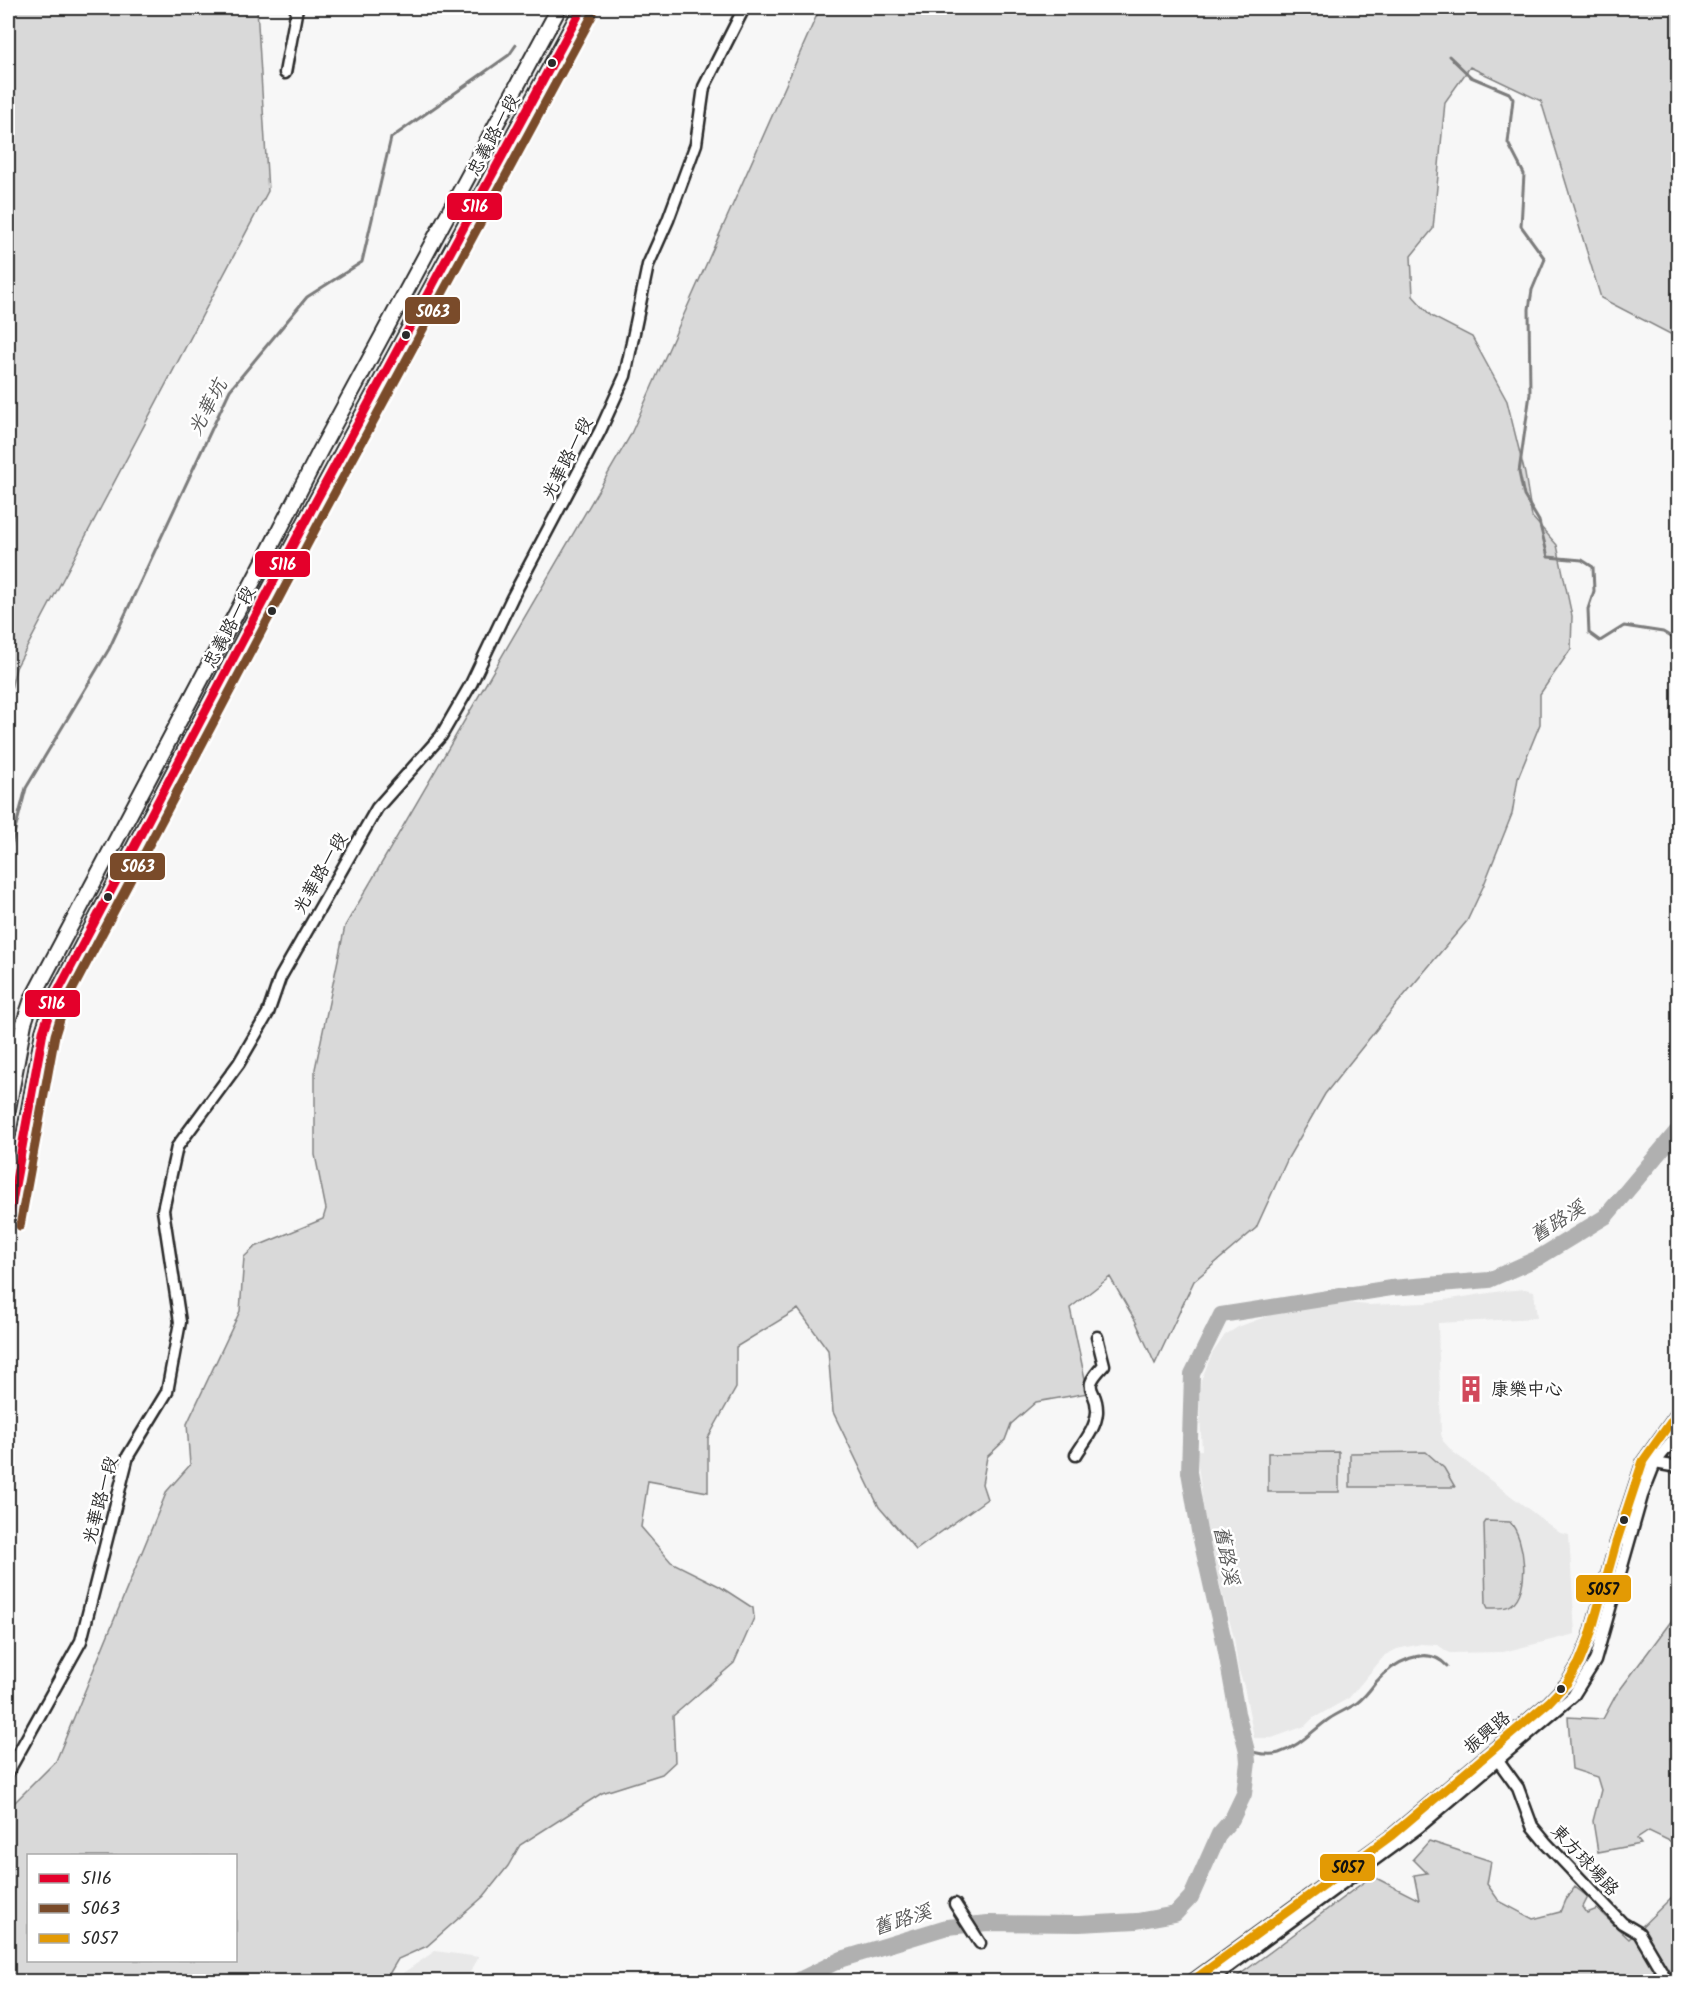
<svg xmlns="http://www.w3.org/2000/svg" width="1686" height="1989" viewBox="0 0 1686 1989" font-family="Kalam,'LXGW WenKai TC',sans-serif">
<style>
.built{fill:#e8e8e8}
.green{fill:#d9d9d9;stroke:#828282;stroke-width:1.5;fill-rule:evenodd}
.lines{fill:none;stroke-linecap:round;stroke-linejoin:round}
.stream{stroke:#7b7b7b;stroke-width:3}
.river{stroke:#b0b0b0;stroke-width:16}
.minor-casing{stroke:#2b2b2b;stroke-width:15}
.major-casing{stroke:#2b2b2b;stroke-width:18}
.minor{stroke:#fff;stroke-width:10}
.major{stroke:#fff;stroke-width:14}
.bus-1-casing{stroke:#fff;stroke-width:14}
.bus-2-casing{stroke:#fff;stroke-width:14}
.bus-3-casing{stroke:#fff;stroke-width:14}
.bus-1{stroke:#e4002b;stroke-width:9}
.bus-2{stroke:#7a4b2a;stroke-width:9}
.bus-3{stroke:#e39a04;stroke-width:9}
.bus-dot{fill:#2b2b2b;stroke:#fff;stroke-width:2}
.labels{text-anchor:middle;stroke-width:5;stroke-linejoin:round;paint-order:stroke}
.street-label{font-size:18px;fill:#2b2b2b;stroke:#fff}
.poi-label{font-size:18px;fill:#2b2b2b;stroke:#fff;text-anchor:start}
.water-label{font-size:20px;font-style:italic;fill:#5a5a5a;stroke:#fff}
.line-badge{stroke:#fff;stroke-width:2}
.badge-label{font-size:16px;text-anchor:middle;font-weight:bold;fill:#fff}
.pale-badge-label{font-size:16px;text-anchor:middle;font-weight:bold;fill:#111}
</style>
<rect width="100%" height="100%" fill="#f7f7f7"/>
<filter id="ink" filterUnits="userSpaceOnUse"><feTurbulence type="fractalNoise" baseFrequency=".0167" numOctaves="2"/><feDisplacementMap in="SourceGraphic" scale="12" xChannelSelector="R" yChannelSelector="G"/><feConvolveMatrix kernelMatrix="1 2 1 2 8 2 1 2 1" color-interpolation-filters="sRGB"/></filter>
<g filter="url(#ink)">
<path class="built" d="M1525,1289L1534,1291L1537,1318L1438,1323L1441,1434L1443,1441L1453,1452L1560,1533L1569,1535L1575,1634L1503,1652L1449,1653L1438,1645L1421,1644L1397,1649L1385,1655L1349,1698L1312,1719L1305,1726L1272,1738H1254L1244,1686L1238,1668L1234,1638L1207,1536L1196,1450H1202L1199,1400L1201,1380L1212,1354L1225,1335L1238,1327L1270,1315L1337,1302L1368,1305L1425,1303L1502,1291Z
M435,1951L479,1957L465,1981H399L403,1973Z"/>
<path class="green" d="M8,8H257L268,191L16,668L8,701Z
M820,8H1678V338L1601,298L1541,101L1470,67L1445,102L1433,229L1411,256L1413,296L1431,316L1472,337L1507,401L1525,474L1532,517L1557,545L1572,616L1571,649L1540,694V724L1518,778L1512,814L1483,887L1467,921L1396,1005L1325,1094L1288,1158L1256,1228L1194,1281L1155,1364L1135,1320L1110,1277L1070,1308L1088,1393L1036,1402L1011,1424L1005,1440L987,1457L982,1484L987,1499L916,1550L879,1507L833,1412L828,1350L798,1309L736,1347V1388L708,1438V1492L648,1481L641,1527L671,1562L719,1586L753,1608L754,1618L734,1663L673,1716L675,1762L662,1774L602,1793L520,1845L508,1866L484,1896L427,1946L398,1959L385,1981L8,1982V1809L56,1761L167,1491L190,1465L187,1424L240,1311L244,1257L255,1247L323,1219L326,1209L315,1155V1069L345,926L630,436ZM28,1856H236V1960H28Z
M1339,1452V1492H1268V1453Z
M1426,1452L1444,1468L1455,1487H1350V1453Z
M1486,1521L1510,1522C1525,1538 1531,1591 1511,1605C1506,1609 1495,1608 1488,1608L1486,1604L1484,1524Z
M1678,1612V1845L1649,1831L1637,1839L1641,1844L1598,1852L1593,1821L1601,1790L1597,1777L1572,1769L1568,1717L1603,1719L1616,1695Z
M1429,1841L1491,1861L1487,1884L1499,1901L1533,1919L1560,1912L1565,1900L1575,1887L1588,1897L1583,1907L1587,1913L1597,1909L1629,1939L1678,1891V1981L1230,1982L1372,1876L1419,1900L1414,1875L1427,1873L1413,1859Z"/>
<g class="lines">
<path class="stream" d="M1449,56L1471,77L1509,93L1513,99L1508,143L1524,174L1521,226L1545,259L1532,290L1529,309L1530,394L1519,472L1524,496L1539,521L1548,557L1582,560L1593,567L1594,591L1588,609L1589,633L1600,641L1624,626L1663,632L1673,638L1678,652
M8,857L26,788L109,649L230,390L307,297L362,262L391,138L509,55L516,45
M1247,1751C1258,1753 1269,1756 1279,1753C1300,1746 1312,1731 1329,1719C1338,1713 1348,1709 1357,1703C1365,1697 1370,1690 1376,1682C1393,1663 1426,1643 1447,1666"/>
<path class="river" d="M795,1982L842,1959L947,1927L988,1923L1079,1924L1137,1921L1175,1914L1191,1897L1219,1834L1232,1819L1244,1794L1248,1762L1247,1751L1237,1713L1224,1641L1199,1531L1189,1472L1192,1374L1221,1315L1391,1288L1489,1280L1538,1258L1605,1217L1678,1130"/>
<defs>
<path id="minor" d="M285,73L297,8
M1076,1455C1084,1442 1096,1428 1097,1412C1098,1386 1078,1392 1104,1365L1097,1337
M1649,1462L1678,1467
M1495,1756L1518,1788L1532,1826L1546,1843L1622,1923L1639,1933L1668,1982
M8,1772L81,1641L128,1456L167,1392L180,1322L163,1210L177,1147L239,1063L268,1013L280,978L377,808L441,736L471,684L512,598L600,431L625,376L648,265L668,220L696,144L704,87L744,8
M955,1904L980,1943
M1190,1982L1392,1835L1549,1702L1567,1683L1579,1663L1590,1636L1616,1543L1643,1461L1678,1412
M1208,1982L1419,1827L1573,1696L1595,1661L1642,1496L1655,1463L1678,1434"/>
<path id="major" d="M8,1109L24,1023L32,999L257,574L320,451L559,8
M8,1224L43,1032L53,1001L316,501L582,8"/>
</defs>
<use href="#minor" class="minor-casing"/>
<use href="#major" class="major-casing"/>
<use href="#minor" class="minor"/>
<use href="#major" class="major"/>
<defs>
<path id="bus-1" d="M8,1224L43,1032L53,1001L316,501L582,8"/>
<path id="bus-2" d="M20,1226L55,1035L64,1006L327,507L593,14"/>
<path id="bus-3" d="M1191,1982L1392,1835L1549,1702L1567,1683L1579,1663L1590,1636L1616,1543L1643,1461L1678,1412"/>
</defs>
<use href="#bus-1" class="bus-1-casing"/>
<use href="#bus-2" class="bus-2-casing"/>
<use href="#bus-3" class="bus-3-casing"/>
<use href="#bus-1" class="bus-1"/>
<use href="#bus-2" class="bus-2"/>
<use href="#bus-3" class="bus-3"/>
</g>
</g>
<defs>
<symbol id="building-bare" viewBox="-9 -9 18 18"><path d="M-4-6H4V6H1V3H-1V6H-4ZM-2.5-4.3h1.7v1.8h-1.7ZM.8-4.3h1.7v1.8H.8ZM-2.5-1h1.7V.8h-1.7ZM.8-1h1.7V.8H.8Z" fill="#d1495b" stroke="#fff" stroke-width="2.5" paint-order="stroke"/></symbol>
</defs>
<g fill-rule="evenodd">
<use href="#building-bare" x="1452" y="1370" width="38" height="38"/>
</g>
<g class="bus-dot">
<circle cx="552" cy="63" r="5"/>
<circle cx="406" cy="335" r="5"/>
<circle cx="272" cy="611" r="5"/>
<circle cx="108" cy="897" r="5"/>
<circle cx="1624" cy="1520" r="5"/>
<circle cx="1561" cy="1689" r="5"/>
</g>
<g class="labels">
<g class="street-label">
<text transform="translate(493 135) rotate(-62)" y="6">忠義路一段</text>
<text transform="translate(567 458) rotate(-63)" y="6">光華路一段</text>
<text transform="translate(229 627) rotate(-62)" y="6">忠義路一段</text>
<text transform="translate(320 873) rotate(-60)" y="6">光華路一段</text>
<text transform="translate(100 1500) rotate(-75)" y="6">光華路一段</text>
<text transform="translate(1487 1732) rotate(-40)" y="6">振興路</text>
<text transform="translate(1585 1860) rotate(47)" y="6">東方球場路</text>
</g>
<g class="poi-label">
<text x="1491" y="1395">康樂中心</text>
</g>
<g class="water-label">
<text transform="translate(207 407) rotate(-62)" y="7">光華坑</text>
<text transform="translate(1557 1221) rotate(-31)" y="7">舊路溪</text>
<text transform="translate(1227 1555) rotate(79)" y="7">舊路溪</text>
<text transform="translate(902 1919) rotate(-17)" y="7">舊路溪</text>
</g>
</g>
<g class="line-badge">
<rect x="446" y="192" width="57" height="29" rx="6" fill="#e4002b"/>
<rect x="404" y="296" width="57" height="29" rx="6" fill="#7a4b2a"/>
<rect x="254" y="550" width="57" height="28" rx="6" fill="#e4002b"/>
<rect x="109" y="852" width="57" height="29" rx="6" fill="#7a4b2a"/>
<rect x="24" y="989" width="57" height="29" rx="6" fill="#e4002b"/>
<rect x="1575" y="1574" width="57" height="29" rx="6" fill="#e39a04"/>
<rect x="1319" y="1853" width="57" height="29" rx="6" fill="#e39a04"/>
</g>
<g class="badge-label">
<text x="475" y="212">5116</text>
<text x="433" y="317">5063</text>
<text x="283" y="570">5116</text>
<text x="138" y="872">5063</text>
<text x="52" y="1009">5116</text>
</g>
<g class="pale-badge-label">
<text x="1603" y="1595">5057</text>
<text x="1348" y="1873">5057</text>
</g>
<rect width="1686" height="1989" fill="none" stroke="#fff" stroke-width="30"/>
<rect x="15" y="15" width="1656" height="1959" fill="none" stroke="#2b2b2b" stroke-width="2" filter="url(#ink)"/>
<rect x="27" y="1854" width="210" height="108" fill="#ffffff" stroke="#aaaaaa" stroke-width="1.5"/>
<rect x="39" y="1874" width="30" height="9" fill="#e4002b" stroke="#aaaaaa" stroke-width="1.5"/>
<text x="81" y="1884" font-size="18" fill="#2b2b2b">5116</text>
<rect x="39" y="1904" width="30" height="9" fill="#7a4b2a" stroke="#aaaaaa" stroke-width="1.5"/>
<text x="81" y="1914" font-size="18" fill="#2b2b2b">5063</text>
<rect x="39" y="1934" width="30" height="9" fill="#e39a04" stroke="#aaaaaa" stroke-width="1.5"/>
<text x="81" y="1944" font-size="18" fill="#2b2b2b">5057</text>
</svg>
